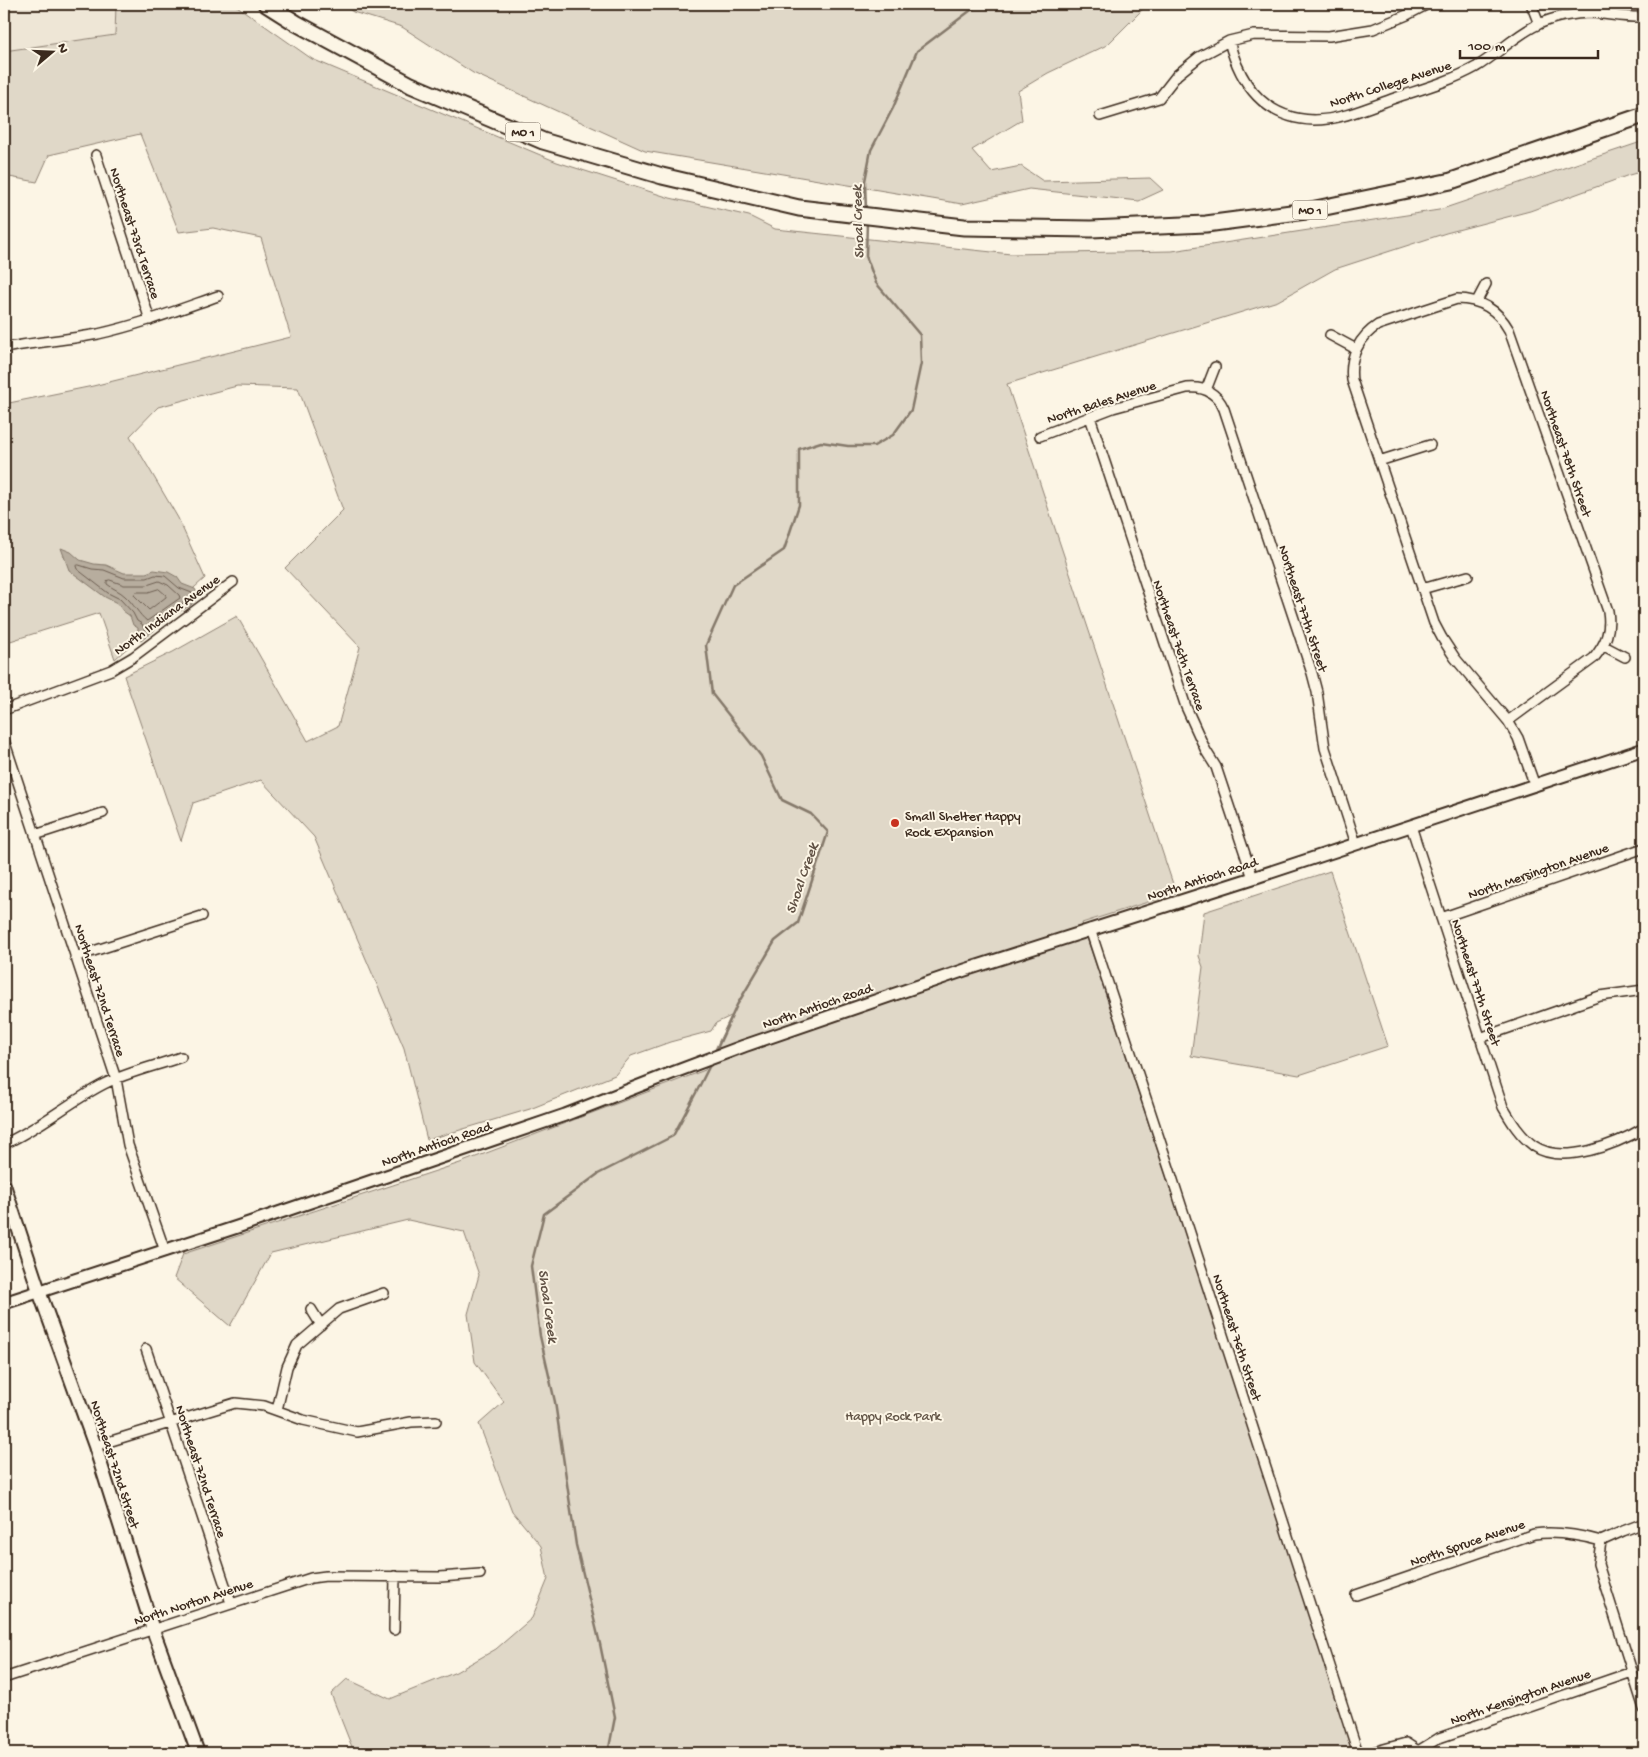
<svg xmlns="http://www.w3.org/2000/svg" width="1648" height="1757" viewBox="0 0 1648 1757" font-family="'Gochi Hand',sans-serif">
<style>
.built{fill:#eee6d6}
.green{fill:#e0d8c8;stroke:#8e8173}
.water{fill:#b7ad9e;stroke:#85796b}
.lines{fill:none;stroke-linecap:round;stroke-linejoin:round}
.shore{stroke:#6d5e51;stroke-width:1}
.stream{stroke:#85796b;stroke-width:2.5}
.minor-casing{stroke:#3b2a1e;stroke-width:12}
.tertiary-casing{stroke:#3b2a1e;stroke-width:15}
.secondary-casing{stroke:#3b2a1e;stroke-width:16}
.primary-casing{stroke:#3b2a1e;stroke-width:19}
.minor{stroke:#fcf5e5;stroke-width:9}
.tertiary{stroke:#fcf5e5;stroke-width:11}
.secondary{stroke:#fcf5e5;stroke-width:12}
.primary{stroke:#fcf5e5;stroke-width:15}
.poi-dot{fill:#c8321e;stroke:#fcf5e5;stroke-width:2}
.labels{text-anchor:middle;stroke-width:4;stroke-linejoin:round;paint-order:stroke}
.shield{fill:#fcf5e5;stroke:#75675a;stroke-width:1}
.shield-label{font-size:12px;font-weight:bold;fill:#3b2a1e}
.street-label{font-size:14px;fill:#3b2a1e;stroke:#fcf5e5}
.poi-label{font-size:14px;fill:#3b2a1e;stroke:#fcf5e5;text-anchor:start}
.park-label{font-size:14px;fill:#645648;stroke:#fcf5e5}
.water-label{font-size:15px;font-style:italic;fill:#605144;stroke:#fcf5e5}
</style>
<rect width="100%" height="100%" fill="#fcf5e5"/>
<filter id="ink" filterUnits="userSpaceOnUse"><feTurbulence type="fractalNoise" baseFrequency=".02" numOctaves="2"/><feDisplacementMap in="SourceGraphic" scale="10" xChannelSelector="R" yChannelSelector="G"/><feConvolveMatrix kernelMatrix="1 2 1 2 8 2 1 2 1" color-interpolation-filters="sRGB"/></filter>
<g filter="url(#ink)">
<path class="built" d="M4,4H116L115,35L4,51Z"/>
<path class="green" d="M116,4H234L312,59L557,162L670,198L749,216L775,229L1011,254L1172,251L1439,210L1644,141V171L1629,175L1530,211L1446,233L1335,269L1278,301L1007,384L1176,893L1082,923L1358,1753H336L352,1747L331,1694L347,1679L390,1699L456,1672L496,1649L532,1618L548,1579L541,1546L512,1511L479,1424L504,1402L475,1362L468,1314L479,1275L464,1232L408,1220L271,1253L230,1326L174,1278L183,1254L460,1163L705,1070L731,1016L716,1023L711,1031L670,1042L631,1056L615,1075L530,1109L427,1140L404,1048L314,837L261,780L193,803L181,841L124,676L173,652L237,616L308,741L338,726L360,647L285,568L343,510L298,388L237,386L158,407L130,436L178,518L205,578L115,659L99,613L4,643V404L93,386L291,337L261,238L213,228L179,232L140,134L49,155L37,182L4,176V51L115,35Z
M342,4H1148L1107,45L1048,73L1018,91L1022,120L972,150L991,172L1021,166L1043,181L1150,178L1163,190L1139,201L1029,189L962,204L645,151L473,73L402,27L353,12Z
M1330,871L1388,1046L1299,1075L1191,1056L1203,967L1199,956L1204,912Z"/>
<path class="water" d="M61,548L71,552L80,560L94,564L106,565L124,573H146L154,570L168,572L177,577L182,584L195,589L199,596L191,605L172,616L141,641L138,640V628L133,625L130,616L123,611L117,603L105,597L69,570Z"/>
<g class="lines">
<path class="shore" d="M79,565L92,569L104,570L124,578H147L155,575L165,576L179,588L192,593L193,596L145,630L142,624L137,621L133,613L120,599L108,593L77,569L76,566Z
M110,580L124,585H147L159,581L168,585L179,595L180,598L147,621C139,615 133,603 125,596C120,591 113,589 107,584V581Z
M159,589L166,595V597L149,610L134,595L136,592H148Z"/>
<path class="stream" d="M866,211L865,181L871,150L893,108L917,51L979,4
M715,1053L737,1005L775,941L798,923L828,832L811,814L782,800L761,756L712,694L706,645L733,585L784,550L799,505V449L821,442L848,446H874L893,435L911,410L921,363L920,335L876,283L866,256L867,222
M608,1753L615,1717L600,1644L576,1545L555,1402L540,1336L531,1266L544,1214L598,1174L673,1136L698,1089L711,1063"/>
<defs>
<path id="minor" d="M1531,4L1539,24
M1229,41C1240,84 1265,119 1314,120C1341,120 1369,107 1395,98C1422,89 1451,81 1476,67C1498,54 1516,34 1539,24C1554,17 1575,13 1591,13C1609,14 1626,18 1644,17
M1100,116L1159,98L1177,75L1199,57L1229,41L1254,35L1329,36L1373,29L1407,15L1428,4
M96,155L150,320
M1477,301L1486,284
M1330,335L1356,349
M4,348C35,342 67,340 98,334C139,325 178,310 218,296
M1206,390L1215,367
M1090,417L1186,707L1206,751L1216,767L1253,878
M1040,436L1113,408L1187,388C1204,386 1217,393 1224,409L1312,673L1317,692L1325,748L1356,844
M1379,461L1430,445
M1422,589L1468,576
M1604,646L1625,657
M4,710L111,670L133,657L233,582
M1508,721L1594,658C1606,643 1611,631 1608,611L1509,330C1498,310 1480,299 1457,299L1378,325C1359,337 1349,357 1352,380L1434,623L1442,638L1455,658L1508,721L1518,738L1535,786
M4,740L116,1079L128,1145L165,1251
M1411,826L1503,1107C1511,1121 1520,1136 1534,1146C1563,1166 1617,1144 1644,1128
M35,835L103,813
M1441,918L1644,848
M1090,929L1171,1174L1358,1753
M75,957L202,916
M1480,1038L1600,996L1644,990
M4,1144C40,1128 69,1102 104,1084C128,1072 156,1066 181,1057
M311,1309L321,1325
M146,1349L231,1603
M277,1410L287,1367L297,1345L339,1309L384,1293
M95,1446L235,1403L264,1406L303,1420L357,1432L411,1422L436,1421
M1601,1541L1598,1564L1644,1709
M1356,1595L1534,1534C1557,1531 1579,1535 1601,1541L1623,1531L1644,1523
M394,1630L395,1576
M4,1678L311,1578L326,1576L440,1577L480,1574
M1369,1753L1406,1743L1418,1751
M1417,1753L1418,1751L1439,1738L1632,1672"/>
<path id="tertiary" d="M4,1303L237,1227L565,1115L672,1073L744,1046L965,970L1253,878L1644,749"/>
<path id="secondary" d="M4,1185L39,1291L95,1446L153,1630L198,1753"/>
<path id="primary" d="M266,4L296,23L411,85L543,141L662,176L799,208L964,227L1091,229L1206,224L1306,211L1451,181L1644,115"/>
</defs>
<use href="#minor" class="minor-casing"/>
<use href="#tertiary" class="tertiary-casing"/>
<use href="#secondary" class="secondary-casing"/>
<use href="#primary" class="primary-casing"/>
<use href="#minor" class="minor"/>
<use href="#tertiary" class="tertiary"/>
<use href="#secondary" class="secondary"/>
<use href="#primary" class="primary"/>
</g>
</g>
<circle class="poi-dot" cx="895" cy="823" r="5"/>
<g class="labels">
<g class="shield">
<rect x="505.5" y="122.5" width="35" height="19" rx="4"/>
<rect x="1292.5" y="200.5" width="35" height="19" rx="4"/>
</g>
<g class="shield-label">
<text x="523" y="136">MO 1</text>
<text x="1310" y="214">MO 1</text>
</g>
<g class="street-label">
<text transform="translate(1390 83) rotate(-18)" y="5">North College Avenue</text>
<text transform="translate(136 233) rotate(72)" y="5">Northeast 73rd Terrace</text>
<text transform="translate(1101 401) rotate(-18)" y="5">North Bales Avenue</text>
<text transform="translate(1567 453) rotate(71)" y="5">Northeast 78th Street</text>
<text transform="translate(1304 608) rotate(72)" y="5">Northeast 77th Street</text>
<text transform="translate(166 614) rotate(-36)" y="5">North Indiana Avenue</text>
<text transform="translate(1180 645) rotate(71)" y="5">Northeast 76th Terrace</text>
<text transform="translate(1538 870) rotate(-19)" y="5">North Mersington Avenue</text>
<text transform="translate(1202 878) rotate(-18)" y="5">North Antioch Road</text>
<text transform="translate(1477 982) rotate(72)" y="5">Northeast 77th Street</text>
<text transform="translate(101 990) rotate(72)" y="5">Northeast 72nd Terrace</text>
<text transform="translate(817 1005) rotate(-19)" y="5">North Antioch Road</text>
<text transform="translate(436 1143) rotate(-19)" y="5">North Antioch Road</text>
<text transform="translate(1238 1337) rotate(72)" y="5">Northeast 76th Street</text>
<text transform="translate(116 1464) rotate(72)" y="5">Northeast 72nd Street</text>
<text transform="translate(202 1471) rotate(72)" y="5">Northeast 72nd Terrace</text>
<text transform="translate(1467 1542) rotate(-19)" y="5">North Spruce Avenue</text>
<text transform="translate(193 1601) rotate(-18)" y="5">North Norton Avenue</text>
<text transform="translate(1520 1696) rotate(-19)" y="5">North Kensington Avenue</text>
</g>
<g class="poi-label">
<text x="905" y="820">Small Shelter Happy<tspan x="905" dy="16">Rock Expansion</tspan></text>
</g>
<g class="park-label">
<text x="893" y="1420">Happy Rock Park</text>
</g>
<g class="water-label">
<text transform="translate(857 222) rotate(-92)" y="5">Shoal Creek</text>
<text transform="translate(801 878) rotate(-71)" y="5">Shoal Creek</text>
<text transform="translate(549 1306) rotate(82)" y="5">Shoal Creek</text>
</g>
</g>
<rect width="1648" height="1757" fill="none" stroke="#fcf5e5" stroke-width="20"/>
<rect x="10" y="10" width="1628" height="1737" fill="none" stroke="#3b2a1e" stroke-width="2" filter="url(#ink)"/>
<g transform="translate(52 52) rotate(71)" stroke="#fcf5e5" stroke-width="4" paint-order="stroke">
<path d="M0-4L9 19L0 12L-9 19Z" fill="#3b2a1e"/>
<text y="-8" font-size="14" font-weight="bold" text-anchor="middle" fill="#3b2a1e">N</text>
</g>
<path d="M1460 50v8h138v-8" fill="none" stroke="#3b2a1e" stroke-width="2.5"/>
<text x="1468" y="50" font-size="15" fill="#3b2a1e" stroke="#fcf5e5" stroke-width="4" paint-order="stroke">100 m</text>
</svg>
